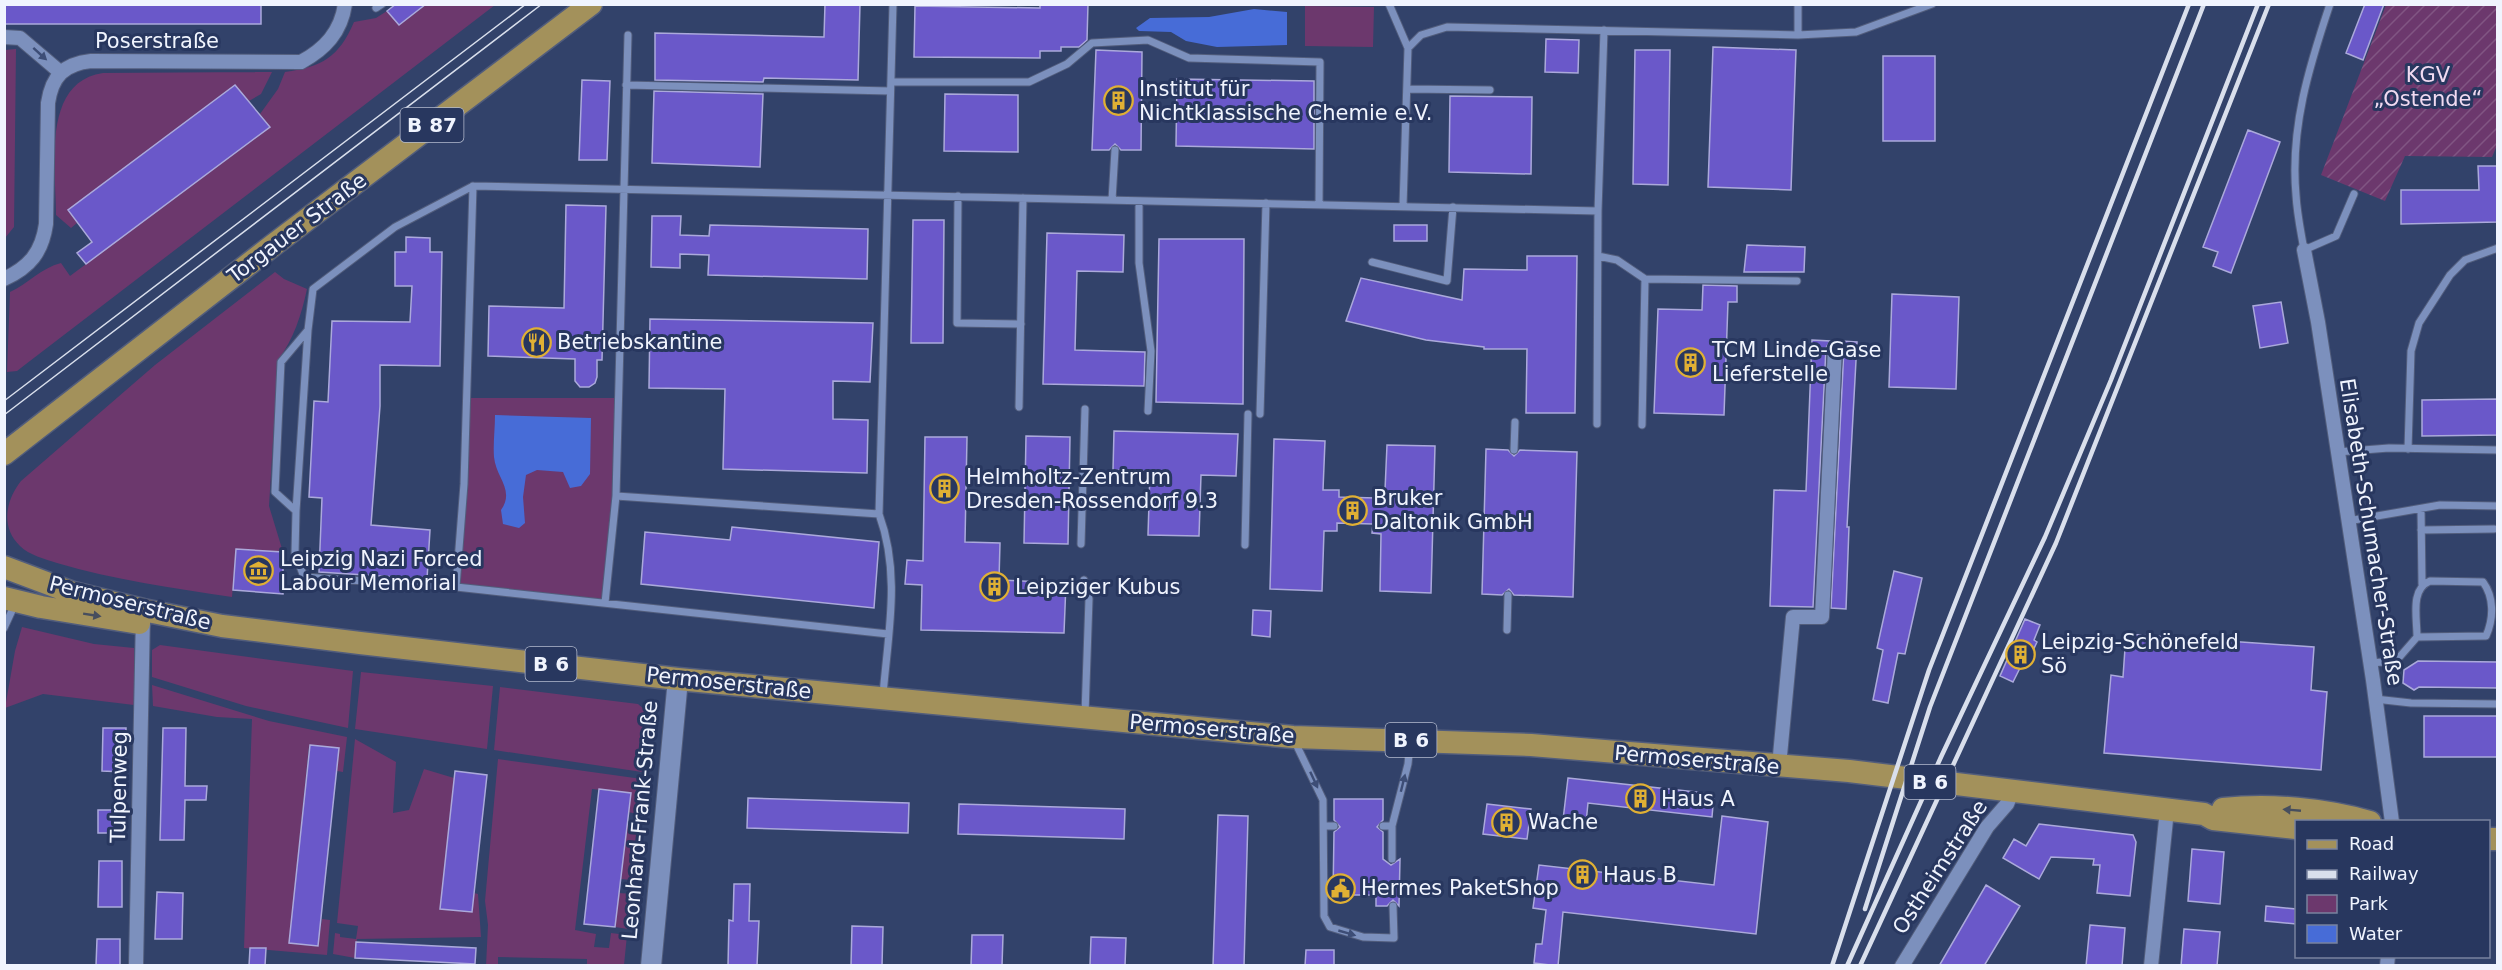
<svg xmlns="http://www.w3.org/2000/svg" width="2502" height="970" viewBox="0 0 2502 970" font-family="'DejaVu Sans',sans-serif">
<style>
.green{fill:#6c386d}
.garden{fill:url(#garden-furrows)}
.water{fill:#476cd7}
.building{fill:#6a58c9;stroke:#aba9db;stroke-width:1.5}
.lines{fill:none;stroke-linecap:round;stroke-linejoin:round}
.lane-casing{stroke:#525d7c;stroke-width:9}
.street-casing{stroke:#525d7c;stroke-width:16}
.secondary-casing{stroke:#525d7c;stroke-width:22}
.primary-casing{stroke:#525d7c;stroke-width:25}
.lane{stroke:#7c90bd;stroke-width:7}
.street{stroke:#7c90bd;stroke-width:14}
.secondary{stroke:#7c90bd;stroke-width:20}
.primary{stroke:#a3915b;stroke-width:22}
.tram{stroke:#d9dfec;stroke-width:1.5}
.rail{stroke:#d9dfec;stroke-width:4.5}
.oneway{fill:#3d4d76}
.oneway2{fill:#474e5e}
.labels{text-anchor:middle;stroke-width:6;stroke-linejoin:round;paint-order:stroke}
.shield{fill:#28375f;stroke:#b4bbce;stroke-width:1.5}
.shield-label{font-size:20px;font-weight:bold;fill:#f0f4fe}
.street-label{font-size:21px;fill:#f0f4fe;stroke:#28375f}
.park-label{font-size:21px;fill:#f1daf1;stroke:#28375f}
.poi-label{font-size:21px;fill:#f0f4fe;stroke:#28375f;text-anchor:start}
</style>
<defs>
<pattern id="garden-furrows" width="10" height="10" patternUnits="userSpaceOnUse" patternTransform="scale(1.5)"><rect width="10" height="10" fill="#6c386d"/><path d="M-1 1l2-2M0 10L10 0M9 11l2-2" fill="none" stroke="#815583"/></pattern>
</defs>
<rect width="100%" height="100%" fill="#32426a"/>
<path class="green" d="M426,5H495L26,364L17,371L7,372L10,292C29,283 41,268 61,263L70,276L270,127L260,114L278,89L285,72C322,67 339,57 354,22L376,18L387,11L399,25Z
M1305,6L1374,7L1373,47L1305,46Z
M16,49L14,227L5,238V50Z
M272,72L261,94L249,101L235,85L68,210L77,223L71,228L56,215C56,169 41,82 103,73Z
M275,272L284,279L307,289C301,316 294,338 278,360L269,506L283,552L236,549L232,597C173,588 114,580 57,563C45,559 29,555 20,546C0,527 6,500 21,481L155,365Z
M467,398H617L616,496L605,603L456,587Z
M22,627L94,644L134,648V705L43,694L5,708L15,651Z
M160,645L353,671L348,728L246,706L152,677V650Z
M361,672L493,686L487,749L355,729Z
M152,685L269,721L347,737L343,772L337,771L339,748L309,746L289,943L318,946L322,919L330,920L327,955L244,948L252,719L217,717L153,706Z
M500,687L638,704L646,711L647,718L642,772L494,750Z
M355,739L396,762L393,813L409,810L424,769L454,778L441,908L472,912L474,893L478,894L481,937L357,939L355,958L333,954L335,933L340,934V937L356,939L358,926L337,923Z
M498,759L642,779L638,814L628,812L630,793L592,789L575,930L596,934L594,947L609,948L611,933L627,935L624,965H587V959L498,957V965L486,966L488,925L485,901Z
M627,825L637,826L631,880L621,879Z
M619,893L632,894L628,929L615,927Z"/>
<path class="garden" d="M2386,5H2497L2498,143L2492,157L2405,156L2385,201L2321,175Z"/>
<path class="water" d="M1254,9L1287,12V45L1217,47L1186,41L1171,32L1139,31L1136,28L1150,18L1209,17Z
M495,415L591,418L590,474L581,486L570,488L563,472L537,470L526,475L523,497L525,523L519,528L503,524L501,510C515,490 496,478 494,457C493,444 495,429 495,415Z"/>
<path class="building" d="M4,4H261V24H4Z
M396,4H426L399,25L387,11Z
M825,4H860L858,80L764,78L763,82L655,80V33L824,37Z
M1040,4H1088L1087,40L1079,47H1061V51H1040V58L914,57L915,6L1040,8Z
M2365,4H2384L2363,60L2346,53Z
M1546,39L1579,40L1578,73L1545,72Z
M1713,47L1796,50L1791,190L1708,187Z
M1096,50L1142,52L1141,150H1121L1115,144L1109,150H1092Z
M1635,50H1670L1668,185L1633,184Z
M1883,56H1935V141H1883Z
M1177,79L1314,81V149L1176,146Z
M582,80L610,81L607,160H579Z
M235,85L270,127L86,264L77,253L92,242L68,210Z
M654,91L763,94L760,167L652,163Z
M945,94L1018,95V152L944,151Z
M1450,96L1532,97L1531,174L1449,172Z
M2248,130L2280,142L2231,273L2213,266L2218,252L2203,247Z
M2478,166H2498V222L2401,224V190H2479Z
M566,205L606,206L602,360H597V377L595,383L589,387H580L575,381V359L488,356L489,306L564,308Z
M652,216H681L680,235L709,236L710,225L868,229L867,279L708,275L709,255L680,254V268L651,267Z
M913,220H944L943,343H911Z
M1394,225H1427V241H1394Z
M1047,233L1124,235L1123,272L1077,271L1075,350L1145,352L1144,386L1043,384Z
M406,237L430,238V252H442L440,366L380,365V406L371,525L430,530L427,579L319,572L322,498L309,497L314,401L328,402L332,321L410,322L412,286H395V252H406Z
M1159,239H1244L1243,404L1156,402Z
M1747,245L1805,247L1804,272H1744Z
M1527,256H1577L1575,413H1526L1527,349H1484V347L1426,340L1346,321L1361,278L1462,300L1464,269L1527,270Z
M1703,285L1737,286V302H1728L1724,415L1654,413L1658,309L1702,310Z
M1892,294L1959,297L1956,389L1889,387Z
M2281,302L2288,343L2260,348L2253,306Z
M650,319L873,323L870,382L833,381V419L868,420L867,473L723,469L725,389L649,388Z
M1812,340L1830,341L1826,348L1813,607L1770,606L1774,490L1806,491Z
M1841,341L1857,342L1847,527H1849L1846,609L1831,608L1844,348Z
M2498,399V435L2422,436V400Z
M1114,431L1238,434L1236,476L1201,475L1199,536L1148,535L1150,471L1113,470Z
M1026,436L1070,437L1068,544L1024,543Z
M925,437H967L965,542L1000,543L999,580L1066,583L1064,633L921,630L922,585L905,584L907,560L923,561Z
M1274,439L1325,441L1323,490H1339V497L1376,498V490H1385L1387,445L1435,446L1431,593L1380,591L1381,534L1372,533L1373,524L1337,523V531H1324L1322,591L1270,589Z
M1486,449L1508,450L1514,456L1520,450L1577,452L1573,597L1514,595L1509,589L1502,595L1482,594Z
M732,527L879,542L874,608L641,584L645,532L730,540Z
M236,549L283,552V594L233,590Z
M1894,571L1922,578L1905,654L1898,653L1888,703L1873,700L1883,650L1877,648Z
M1253,610L1271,611L1270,637L1252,635Z
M2025,619L2040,625L2034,640L2037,642L2025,668L2021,666L2013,682L2000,676Z
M2126,634L2314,647L2311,690L2327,692L2321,770L2104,753L2111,675L2123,677Z
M2418,661L2498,662V688L2419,687L2414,690L2403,683L2404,670Z
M2424,716H2498V757H2424Z
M103,728H126L125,772L102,771Z
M163,728H186L185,786H207L206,800H185L184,840H160Z
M310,745L339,748L318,946L289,943Z
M455,771L487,775L472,912L440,909Z
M1568,778L1714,794L1712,817L1588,803L1586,823L1563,820Z
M599,789L631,793L615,927L584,924Z
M748,798L909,803L908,833L747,828Z
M1334,799H1383V820L1377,827L1383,832V859L1391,865L1400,859L1399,906L1393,900L1387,906H1376V895H1333L1334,832L1340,827L1334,820Z
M959,804L1125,809L1124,839L958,834Z
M1487,804L1531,809L1527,839L1483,834Z
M98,810H125L124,833H98Z
M1218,815L1248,816L1244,966H1213Z
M1722,816L1768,822L1756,934L1563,912L1558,966L1534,963L1536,944H1542L1546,910L1533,908L1539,865L1714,885Z
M2039,824L2133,835L2136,842L2130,896L2097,893L2100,865H2093L2094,859L2051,857L2039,879L2003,858L2014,839L2026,846Z
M2192,849L2224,852L2220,904L2188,901Z
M99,861H122V907H98Z
M734,884H750L749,921H759L757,966H728L729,920L733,921Z
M1986,885L2020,906L1984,966H1939Z
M157,892L183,893L182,939H155Z
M2266,906L2296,909V924L2265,921Z
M2090,925L2125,928L2122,966H2086Z
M852,926L883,927L882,966H851Z
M2184,929L2220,932L2217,966H2181Z
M972,935H1003L1002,966H971Z
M1091,937L1126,938L1125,966H1090Z
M97,939H120V966H96Z
M356,942L476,948L475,964L355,958Z
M250,948H266L265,966H249Z
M1306,950H1334V966H1305Z"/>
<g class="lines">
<defs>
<path id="lane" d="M1389,4L1408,48
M2330,4C2309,67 2290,128 2296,195C2297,214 2301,232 2304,250L2336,236L2354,194
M376,8L382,4
M1798,35V4
M891,82H1029L1067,64L1092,43L1148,40L1189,58L1320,62L1319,204
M626,85L890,91
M1407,89L1490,90
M958,196L957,323L1021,324
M1112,200L1115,150
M1139,201V263L1151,351L1148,411
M1403,206L1408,48L1421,35L1447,27L1798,35L1856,32L1932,4
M1598,256L1617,260L1645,279L1642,425
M1372,262L1447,281L1453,207
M1645,279L1797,281
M1019,407L1023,198
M1260,414L1266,203
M1597,424L1598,211L1604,30
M2408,449L2411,351L2419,323L2450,275L2465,260L2498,248
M1514,450L1515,422
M2337,452L2389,448L2498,450
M616,496L879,514
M2421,509L2422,584
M296,511L308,330
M2348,521L2440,505L2498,506
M2421,530L2494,529
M1081,544L1085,409
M1245,545L1248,414
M1084,580L1089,599L1085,714
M456,587L464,484L473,186
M605,603L616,496L628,35
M4,628L15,604
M1507,630L1508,595
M888,634L456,587L304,577L295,553L296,511L275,492L281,362L308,330L313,289L395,227L473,186L1598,211
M2370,663L2396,661L2417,637L2486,636C2494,618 2494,597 2483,582L2430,581C2410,589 2417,617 2417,637
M883,695C888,633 901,574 879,514L893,4
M2375,699L2411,703L2498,704
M1295,742L1323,800L1324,916L1330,927L1363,937L1394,938L1393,906
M1324,826H1334
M1383,826H1392
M1392,859V826L1408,764L1410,743"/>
<path id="street" d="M4,37L20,38L60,72
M2304,250L2318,322L2373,680L2392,822
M4,279C30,267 42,252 46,224L48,103C52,76 64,64 91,61L301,62C325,49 341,32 345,4
M1779,766L1793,617H1822L1835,348
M136,966L143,615
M1902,966L1987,827L2007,804L2012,792
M2151,966L2167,810
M2387,966L2388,956"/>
<path id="secondary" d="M651,966L678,679"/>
<path id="primary" d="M4,454L272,246L591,4
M4,567L73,593L143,610L222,626L360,643L678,679L1293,737L1531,745L1849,771L2204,814L2213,819L2296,828
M4,598L41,607L139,623
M2223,809C2271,804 2324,809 2370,822
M2488,839H2498"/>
</defs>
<use href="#lane" class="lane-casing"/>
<use href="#street" class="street-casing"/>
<use href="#secondary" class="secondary-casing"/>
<use href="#primary" class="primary-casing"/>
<use href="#lane" class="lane"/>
<use href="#street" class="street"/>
<use href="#secondary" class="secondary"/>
<use href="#primary" class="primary"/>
<path class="tram" d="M4,401L526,4
M4,415L542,4"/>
<path class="rail" d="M1865,909L1930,707L2204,4
M1832,966L1929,670L2189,4
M1847,966L1941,757L2045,537L2111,380L2258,4
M1860,966L2056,543L2269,4"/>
</g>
<defs><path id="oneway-solid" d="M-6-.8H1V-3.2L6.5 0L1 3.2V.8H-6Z" transform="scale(1.5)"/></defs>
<g class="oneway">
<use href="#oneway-solid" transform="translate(40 54) rotate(42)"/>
<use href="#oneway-solid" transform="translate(1314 780) rotate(65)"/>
<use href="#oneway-solid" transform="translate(1403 783) rotate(-76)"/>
<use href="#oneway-solid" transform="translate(1347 933) rotate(16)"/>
</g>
<g class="oneway2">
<use href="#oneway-solid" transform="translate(92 615) rotate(9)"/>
<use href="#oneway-solid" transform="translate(2292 810) rotate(-175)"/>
</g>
<defs>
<symbol id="building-ring" viewBox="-11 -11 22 22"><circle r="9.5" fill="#28375f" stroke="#e0b034" stroke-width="1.5"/><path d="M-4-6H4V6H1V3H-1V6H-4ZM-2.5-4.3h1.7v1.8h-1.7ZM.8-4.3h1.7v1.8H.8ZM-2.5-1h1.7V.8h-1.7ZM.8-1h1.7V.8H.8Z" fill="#e0b034"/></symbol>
<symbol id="restaurant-ring" viewBox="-11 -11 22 22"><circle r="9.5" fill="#28375f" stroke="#e0b034" stroke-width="1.5"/><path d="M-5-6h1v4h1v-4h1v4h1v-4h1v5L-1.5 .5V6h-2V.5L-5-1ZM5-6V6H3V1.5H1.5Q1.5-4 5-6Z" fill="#e0b034"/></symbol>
<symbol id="museum-ring" viewBox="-11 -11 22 22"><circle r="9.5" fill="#28375f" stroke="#e0b034" stroke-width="1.5"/><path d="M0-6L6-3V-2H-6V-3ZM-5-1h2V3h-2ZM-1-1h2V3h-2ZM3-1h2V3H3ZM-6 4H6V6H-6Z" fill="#e0b034"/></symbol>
<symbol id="civic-ring" viewBox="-11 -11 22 22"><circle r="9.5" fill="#28375f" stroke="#e0b034" stroke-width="1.5"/><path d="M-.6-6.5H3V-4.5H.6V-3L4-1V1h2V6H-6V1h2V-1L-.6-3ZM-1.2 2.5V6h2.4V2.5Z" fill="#e0b034"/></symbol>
</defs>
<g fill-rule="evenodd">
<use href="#building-ring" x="1102" y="84" width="33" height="33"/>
<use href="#restaurant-ring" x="520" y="326" width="33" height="33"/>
<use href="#building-ring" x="1674" y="346" width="33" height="33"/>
<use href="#building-ring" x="928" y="472" width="33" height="33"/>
<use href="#building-ring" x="1336" y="494" width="33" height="33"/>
<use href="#museum-ring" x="242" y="554" width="33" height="33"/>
<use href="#building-ring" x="978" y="570" width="33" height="33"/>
<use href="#building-ring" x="2004" y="638" width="33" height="33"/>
<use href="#building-ring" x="1624" y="782" width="33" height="33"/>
<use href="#building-ring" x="1490" y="806" width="33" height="33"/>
<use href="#building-ring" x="1566" y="858" width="33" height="33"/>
<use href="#civic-ring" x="1324" y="872" width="33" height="33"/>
</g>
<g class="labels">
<g class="shield">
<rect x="400.5" y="108" width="63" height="34" rx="4.5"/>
<rect x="525.5" y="647" width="51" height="34" rx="4.5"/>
<rect x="1385.5" y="723" width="51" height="34" rx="4.5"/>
<rect x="1904.5" y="765" width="51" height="34" rx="4.5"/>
</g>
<g class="shield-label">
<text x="432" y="132">B 87</text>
<text x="551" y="671">B 6</text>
<text x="1411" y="747">B 6</text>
<text x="1930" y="789">B 6</text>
</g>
<g class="street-label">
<text x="157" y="48">Poserstraße</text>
<text transform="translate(297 228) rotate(-37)" y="7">Torgauer Straße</text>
<text transform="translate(2371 532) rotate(81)" y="7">Elisabeth-Schumacher-Straße</text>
<text transform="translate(130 603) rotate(14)" y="7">Permoserstraße</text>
<text transform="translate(729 683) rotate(6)" y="7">Permoserstraße</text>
<text transform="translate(1212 729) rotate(5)" y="7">Permoserstraße</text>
<text transform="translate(1697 760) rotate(5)" y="7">Permoserstraße</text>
<text transform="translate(119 787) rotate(-89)" y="7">Tulpenweg</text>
<text transform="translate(640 820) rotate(-85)" y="7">Leonhard-Frank-Straße</text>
<text transform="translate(1940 867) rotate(-57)" y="7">Ostheimstraße</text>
</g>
<g class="park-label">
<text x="2428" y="82">KGV<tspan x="2428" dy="24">„Ostende“</tspan></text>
</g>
<g class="poi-label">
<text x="1139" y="96">Institut für<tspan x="1139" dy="24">Nichtklassische Chemie e.V.</tspan></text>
<text x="557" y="349">Betriebskantine</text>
<text x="1712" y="357">TCM Linde-Gase<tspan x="1712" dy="24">Lieferstelle</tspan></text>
<text x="966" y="484">Helmholtz-Zentrum<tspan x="966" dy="24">Dresden-Rossendorf 9.3</tspan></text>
<text x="1373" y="505">Bruker<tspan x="1373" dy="24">Daltonik GmbH</tspan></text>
<text x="280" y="566">Leipzig Nazi Forced<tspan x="280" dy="24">Labour Memorial</tspan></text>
<text x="1015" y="594">Leipziger Kubus</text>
<text x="2041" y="649">Leipzig-Schönefeld<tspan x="2041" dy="24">Sö</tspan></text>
<text x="1661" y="806">Haus A</text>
<text x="1528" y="829">Wache</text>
<text x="1603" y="882">Haus B</text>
<text x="1361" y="895">Hermes PaketShop</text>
</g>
</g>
<rect width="2502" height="970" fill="none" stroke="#f0f4fe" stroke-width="12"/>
<rect x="2295" y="820" width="195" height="138" fill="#28375f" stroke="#78839f" stroke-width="1.5"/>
<rect x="2307" y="840" width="30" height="9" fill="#a3915b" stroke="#78839f" stroke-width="1.5"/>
<text x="2349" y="850" font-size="18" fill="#f0f4fe">Road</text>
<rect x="2307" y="870" width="30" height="9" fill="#d9dfec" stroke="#78839f" stroke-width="1.5"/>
<text x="2349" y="880" font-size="18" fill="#f0f4fe">Railway</text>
<rect x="2307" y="895" width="30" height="18" fill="#6c386d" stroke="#78839f" stroke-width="1.5"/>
<text x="2349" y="910" font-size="18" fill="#f0f4fe">Park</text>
<rect x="2307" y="925" width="30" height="18" fill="#476cd7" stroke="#78839f" stroke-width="1.5"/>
<text x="2349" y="940" font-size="18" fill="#f0f4fe">Water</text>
</svg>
